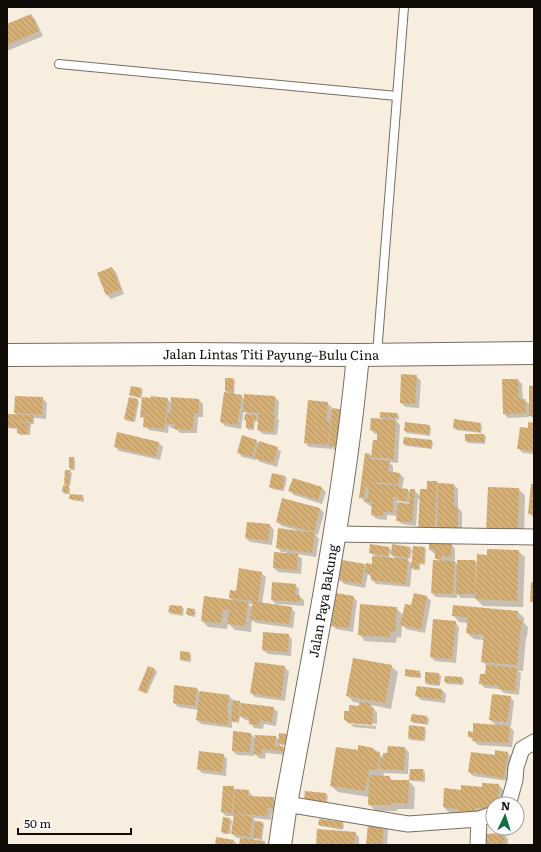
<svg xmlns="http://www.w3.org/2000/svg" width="541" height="852" viewBox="0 0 541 852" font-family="Literata,serif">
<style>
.shadow{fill:#0003;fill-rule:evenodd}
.building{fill:url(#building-back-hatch)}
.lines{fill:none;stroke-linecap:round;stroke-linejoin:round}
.lane-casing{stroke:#776f62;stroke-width:10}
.street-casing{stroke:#776f62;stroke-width:17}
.secondary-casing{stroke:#776f62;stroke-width:24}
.primary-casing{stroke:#776f62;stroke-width:24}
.lane{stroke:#fff;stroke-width:8}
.street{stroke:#fff;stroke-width:15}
.secondary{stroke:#fff;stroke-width:22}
.primary{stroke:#fff;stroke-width:22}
.labels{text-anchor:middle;stroke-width:3;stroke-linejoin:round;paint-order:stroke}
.street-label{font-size:13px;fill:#0f0c07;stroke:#fff}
</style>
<defs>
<pattern id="building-back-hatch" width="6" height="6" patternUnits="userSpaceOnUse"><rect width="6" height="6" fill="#d5af74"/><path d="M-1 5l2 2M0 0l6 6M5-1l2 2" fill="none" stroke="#b69563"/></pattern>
</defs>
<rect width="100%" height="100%" fill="#f8eee0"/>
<path class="shadow" d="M31,15L35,19L43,36L7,51V25Z
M112,268L116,272L124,294L111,299L107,295Z
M416,376L421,381L419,408L405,407L401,402Z
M226,379H233L235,381L234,395L241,396L245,400L275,397L279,402L278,418L276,417L279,420L277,435L263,434L258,430L259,421L255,422L254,430H249L247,428V421L245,419L248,415L246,413V409H244L241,429L225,426L221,422L229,394L226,391Z
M518,380L522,384L523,400H525L530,405L534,387V419L529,415V417L508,418L504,414Z
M141,389L143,391L141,398L150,399H167L172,403V398L199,400L203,404V417H198L197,433H180L175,428H171L169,425L168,433L149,430L144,426L145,418H143L141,416L143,399L132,396L130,394Z
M42,398L47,403L46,419L34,418V424H31L30,435H20L18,433V429L8,428L7,427V415H18L15,413Z
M138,400L139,402L135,422L127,421L125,419Z
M327,403L332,407L331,409L346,411L347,451L334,450L332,447V449L309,447L305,443Z
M381,413L397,414L399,416V420L395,419L400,425L398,463L389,462L393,466V473L400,474L404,478L402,489L408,490L411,493L414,490L420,496L437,482L439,484L454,485L458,489V508L462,512V536L436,532L420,499H418L416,526L402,524L397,520L398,516L387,515V520L377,519L372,515L373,506H370L360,497L370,455L372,457L373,441H378V434H375L371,430L384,420L381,417ZM397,501L409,503V504L397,503Z
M480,424L482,426L481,433L456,430L454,428Z
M534,424V454L523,453L519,449L529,429Z
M429,426L431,428L430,436L407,433L405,431Z
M484,435L486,437L485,444L468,443L466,441Z
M256,441L259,444L277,448L281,452L277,467L260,462L257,459L256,460L242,457L238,452Z
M431,441L433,443L432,449L406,446L404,444Z
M159,443L163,447L160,460L119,451L115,446Z
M73,458L75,460V470H71L70,468Z
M70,471L72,473L70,486H67L70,489V494H65L63,492L68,487L65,484Z
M285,477L287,478L284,491L272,489L270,487Z
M293,479L322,488L326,492L322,504L294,495L290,491Z
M534,485V518L529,513Z
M488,488L518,489L525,495L524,537Z
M82,496L84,498V502L72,500L70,498Z
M319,508L324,513L318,535L315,534L319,539L316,557L296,554L302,559L301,574L278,572L274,568L286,554V552H281L277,547L300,532V531L282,526L277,522Z
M270,525L274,530L272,545L250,542L246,538Z
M451,544L455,549V560H453L458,565L475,561L478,564L488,556L518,551L525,557L523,607L483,606L476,599V598H461L457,594V598L436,597L432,593L439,561L436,558V554H435L430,550Z
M389,548L392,551L410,548L412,550L410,559H407L413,565L424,548L426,550L425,565L420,564V570H414L412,567L410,587L376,584L372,580V577H371L368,574L365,588L344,584L340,580L364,565L367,568L373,565L374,555L370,553ZM390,553L396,559L389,558Z
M261,573L266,577L262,604L278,606L272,600L295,585L299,589V596L304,600V606L278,604V606L291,608L295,612L293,628L256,623L252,620L251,632L235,630L228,623L227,629L208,627L202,621L233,601L230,598ZM248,604H253V608Z
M353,597L357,601L353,632L336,629L332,625Z
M427,597L431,601L425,633L406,629L402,625L401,638L397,637L396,643L365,641L359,634L396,608L403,615L412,607Z
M170,606L182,607L184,609L183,616L171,614L169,612Z
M194,610L196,612L195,617L189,616L187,614Z
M518,612L524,618V623L528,627L527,637H526L523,671H518L521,673L519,695L504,693L500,689L485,688L480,683L486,675L487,666L482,661L484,640L474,639L467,633L468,623L459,622L453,615Z
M455,622L459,627L456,663L435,661L431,657Z
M288,635L292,639L291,656L268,654L263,650Z
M189,653L191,654V662L183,661L181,660Z
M391,666L398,672L391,709L371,705L377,713V724L348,722L350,724L376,726V729L353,727L351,724H349L345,720L350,712L360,707V703L353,702L347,695Z
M149,667L155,670L157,672L147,694L141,691Z
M284,667L289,671L285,701L255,697L251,693Z
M420,672L421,674V678L408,677L406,675Z
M426,673L439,674L441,676L440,686L428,685L426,683Z
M462,678L464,680L463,685L447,684L445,682Z
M196,688L201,693L229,696L233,700V701L240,702L242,704L273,708L278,712L276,726L264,724L263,729L254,728L250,723V721L245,720L240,716L239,723L232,722V728L201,724L197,720L199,710L178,707L174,703Z
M442,690L446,694L445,703L421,700L417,696Z
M510,697L514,701L511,726L508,725L514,731L512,747L478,745L469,736L474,733L496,726L490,719Z
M412,715L427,717L429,719L428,725L413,723L411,721Z
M424,728L426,730L425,741L410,740L409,738Z
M251,734L256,739L276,737L280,741L294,736L286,755L266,753L265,759L259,758L254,753V756L237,755L233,751ZM280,743L281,745H287V751L283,747H280Z
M389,747L405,748L409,752L408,774L384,773L383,777H389L393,781H409L415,788L414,809H397V811H376L369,804V797L338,792L331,786L358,751L373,748L384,758L388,754Z
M507,753L512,757L508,781L473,776L469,772Z
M223,755L227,759L226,776L202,773L198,769Z
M411,770H423L425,772V782L412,781L410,780Z
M499,785L505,792L504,804H493L482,814H450L444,807L445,789L462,791Z
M233,787L236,790L248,791L253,796L252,797L273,798L277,803V812H272L271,820L253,818L256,822L263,823L264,825L262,840L254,839V841L265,842L267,845H240L241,838H237L232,833L235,816H226L222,812Z
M306,792L326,794L328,796L327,804Z
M230,819L232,821L230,834H224L222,832Z
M342,823L344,825L343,830L321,826L319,825Z
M384,826L388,830L387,845H367Z
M355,833L359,837V845H318L317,844Z
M504,834L508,839V845H485Z
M234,841L238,845H216Z"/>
<path class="building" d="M31,14L39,31L7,45V24Z
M112,267L121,289L106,295L97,273Z
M401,374L417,375L415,404L400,403Z
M225,378H233V392L225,391Z
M502,379H518L519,399H525L526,413L503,414Z
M131,386L142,388L139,397L129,395Z
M529,386H534V416H529Z
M224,392L242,395L237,425L220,422Z
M244,394L275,396L274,414L243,412Z
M15,396L43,397L42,415L14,413Z
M151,396L168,398L164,429L143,427L144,415L149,416V415L144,414L145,411L144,417H140L142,397L151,398Z
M129,397L138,399L133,421L124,419Z
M171,397L199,399V413H194L193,430L174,429L175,424H166L167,413H171Z
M308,400L328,402L326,421L330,422L328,445L304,443Z
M332,408L346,410L343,447L329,446Z
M380,412L397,413V418H380Z
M259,413L275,415L273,432L257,430Z
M7,414L33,415L32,422L7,421Z
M245,414L257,415L256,420H253V428H246V420H244Z
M371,418L396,420L394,459L371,457L373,440H377V431L370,430Z
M454,419L481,423L480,432L453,428Z
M7,421L29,423L28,434L17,433V428L7,427Z
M405,422L430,425L429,434L404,431Z
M528,422L534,423V451L517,449L520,427L528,428Z
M117,432L159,442L156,457L114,447Z
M465,434H484V442L465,441Z
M242,435L257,440L252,457L237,453Z
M404,437L432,440L431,448L403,444Z
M259,441L278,447L273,463L254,458Z
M365,453L370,454V459L390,461L388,471L400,473L398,485L376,482V484L399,486L398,497H393V512H383V516L371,515L372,502H364L365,499H368L369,487H365L364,498H359Z
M69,457H74L73,469L69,468Z
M65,470H70L69,485L64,484Z
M272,473L285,476L282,490L269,487Z
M293,478L322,487L318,500L288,491Z
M427,481H437L435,528H432V533L418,532L420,489H427Z
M438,483L454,484V507H458V533L437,532Z
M531,484H534V514H528Z
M63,485L69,486L68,493L62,492Z
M488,487L519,488L518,531L486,530Z
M399,488L408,489L407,501L398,500Z
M410,489H415L412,522L396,521L398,502L409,504Z
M70,494L83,495L82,500L69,499Z
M282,498L320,508L314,532L276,522Z
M247,522L270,524L268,541L245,538Z
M278,528L315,533L312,553L276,548Z
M429,543H452L451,557L442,556V559H435V550H429Z
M370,544L389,547L388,556L369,553Z
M392,544L410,547L408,558L391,555Z
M413,546L425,547L423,563H419L418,569L411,568Z
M487,549L519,550L517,601L475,599L477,554L487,555Z
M274,552L298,554L297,570L273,568Z
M372,556L408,559L406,584L371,580V574L365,573L366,563L372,564Z
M342,560L365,564L361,584L339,580Z
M433,560L455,561L453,594L431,593Z
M457,560H475V594H456Z
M239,568L262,572L258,602L292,607L289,624L250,619L253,601L229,598L230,590L236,591Z
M272,582L296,584L295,595H300V602L271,600Z
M531,582H534V602H530Z
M336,593L354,596L349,628L331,626Z
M414,593L427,596L421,629L400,625L405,604L411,605Z
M204,596L248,602L245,626L227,624L229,610L223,609L221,623L201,621Z
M360,604L397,607L395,632L390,631V637L358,635Z
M170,605L182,606L181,614L168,612Z
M453,605L518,611L517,619L522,620L521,631H520L517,665L481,662L484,635L466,633L468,617L452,616Z
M187,608L195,609L193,616L186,614Z
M433,619L456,621L452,659L430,657Z
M263,632L289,634L288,652L262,650Z
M180,651L190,652L189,660H180Z
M353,658L392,665L385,703L346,696Z
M255,662L285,666L281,698L250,693Z
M486,665L517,668L515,691L498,689L499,686L479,684L480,674H485Z
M148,666L155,669L145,693L138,690Z
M405,669L420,671V677L405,676Z
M425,672L439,673V684L425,683Z
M445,676L462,677V683L444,682Z
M174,685L197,688L195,706L173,703Z
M417,686L442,689L441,700L415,696Z
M200,691L229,695L227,713L229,714L228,725L196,720Z
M492,694L511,696L507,722L489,720Z
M233,700L240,701L238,721H231Z
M359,702L370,703V708H374L372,725L348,723V721L344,720V711H349V705L359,706Z
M241,703L274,707L272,722L260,720L259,725L249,724V718L240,716Z
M412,714L427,716L426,724L410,721Z
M473,723L510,726L508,743L472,741L473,737H468V731L473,732Z
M409,725L425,727L423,740L408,738Z
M233,731L251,733L250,752L232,751Z
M279,733L294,735L287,744L278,743Z
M255,735L276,736L275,746H283V751L262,749L261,755L254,754Z
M358,745L373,748V751L380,752L377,770L369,769L365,791L330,786L336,747L358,750Z
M388,746L405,747L404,770L379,769V759H383V753H387Z
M495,750L508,752L504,778L468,772L471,752L495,755Z
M199,751L224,754L222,772L197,769Z
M410,769H423V780H409Z
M369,775L390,776V780H409L408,803H391V805H368Z
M482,783L499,784L498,804H493V809L476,808V813L458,811L459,809L443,807L444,788L461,790V785L482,787Z
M223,786H234L232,813L221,812Z
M235,789L249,790L248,796L274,797L273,808H268L267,816L233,814Z
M305,791L326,793L325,803L304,800Z
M234,814L253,817L250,837L231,834Z
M223,817L230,818L228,833L221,832Z
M319,819L343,822L342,828L318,825Z
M255,821L263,822L260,839L253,837Z
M368,823L384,825L382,845H366Z
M317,829L356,832L354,845L316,844Z
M504,833L505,845H484V834Z
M216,837L234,840L233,845H215Z
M240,838L265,841L264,845H239Z"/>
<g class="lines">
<defs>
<path id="lane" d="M59,64L397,96
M377,354L404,7"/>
<path id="street" d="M335,534L534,537
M286,804L408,824L479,819L493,814
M507,804L510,798L515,780L516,767L522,749L534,742
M478,845L479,819"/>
<g id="secondary">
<path id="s1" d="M280,845L286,804C313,655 344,506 358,355"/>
</g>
<g id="primary">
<path id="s2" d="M7,355L189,354L358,355L534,353"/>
</g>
</defs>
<use href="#lane" class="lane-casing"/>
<use href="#street" class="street-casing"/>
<use href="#secondary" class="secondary-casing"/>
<use href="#primary" class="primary-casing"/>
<use href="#lane" class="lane"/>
<use href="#street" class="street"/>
<use href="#secondary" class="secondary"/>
<use href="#primary" class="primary"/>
</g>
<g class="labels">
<g class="street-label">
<text dy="5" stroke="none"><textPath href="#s2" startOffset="264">Jalan Lintas Titi Payung–Bulu Cina</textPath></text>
<text dy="5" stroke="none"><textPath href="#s1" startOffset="248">Jalan Paya Bakung</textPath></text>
</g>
</g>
<rect width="541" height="852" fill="none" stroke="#0f0c07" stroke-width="16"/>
<g transform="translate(505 816) rotate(4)"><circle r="19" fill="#ffffff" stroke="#9f9e9c"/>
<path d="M0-3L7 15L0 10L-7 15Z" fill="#0d6f44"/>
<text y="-6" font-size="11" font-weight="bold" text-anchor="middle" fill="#0f0c07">N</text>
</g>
<path d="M18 828v6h113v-6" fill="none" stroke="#0f0c07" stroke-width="2"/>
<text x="24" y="828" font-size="12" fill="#0f0c07" stroke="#ffffff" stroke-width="3" paint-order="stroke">50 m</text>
</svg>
